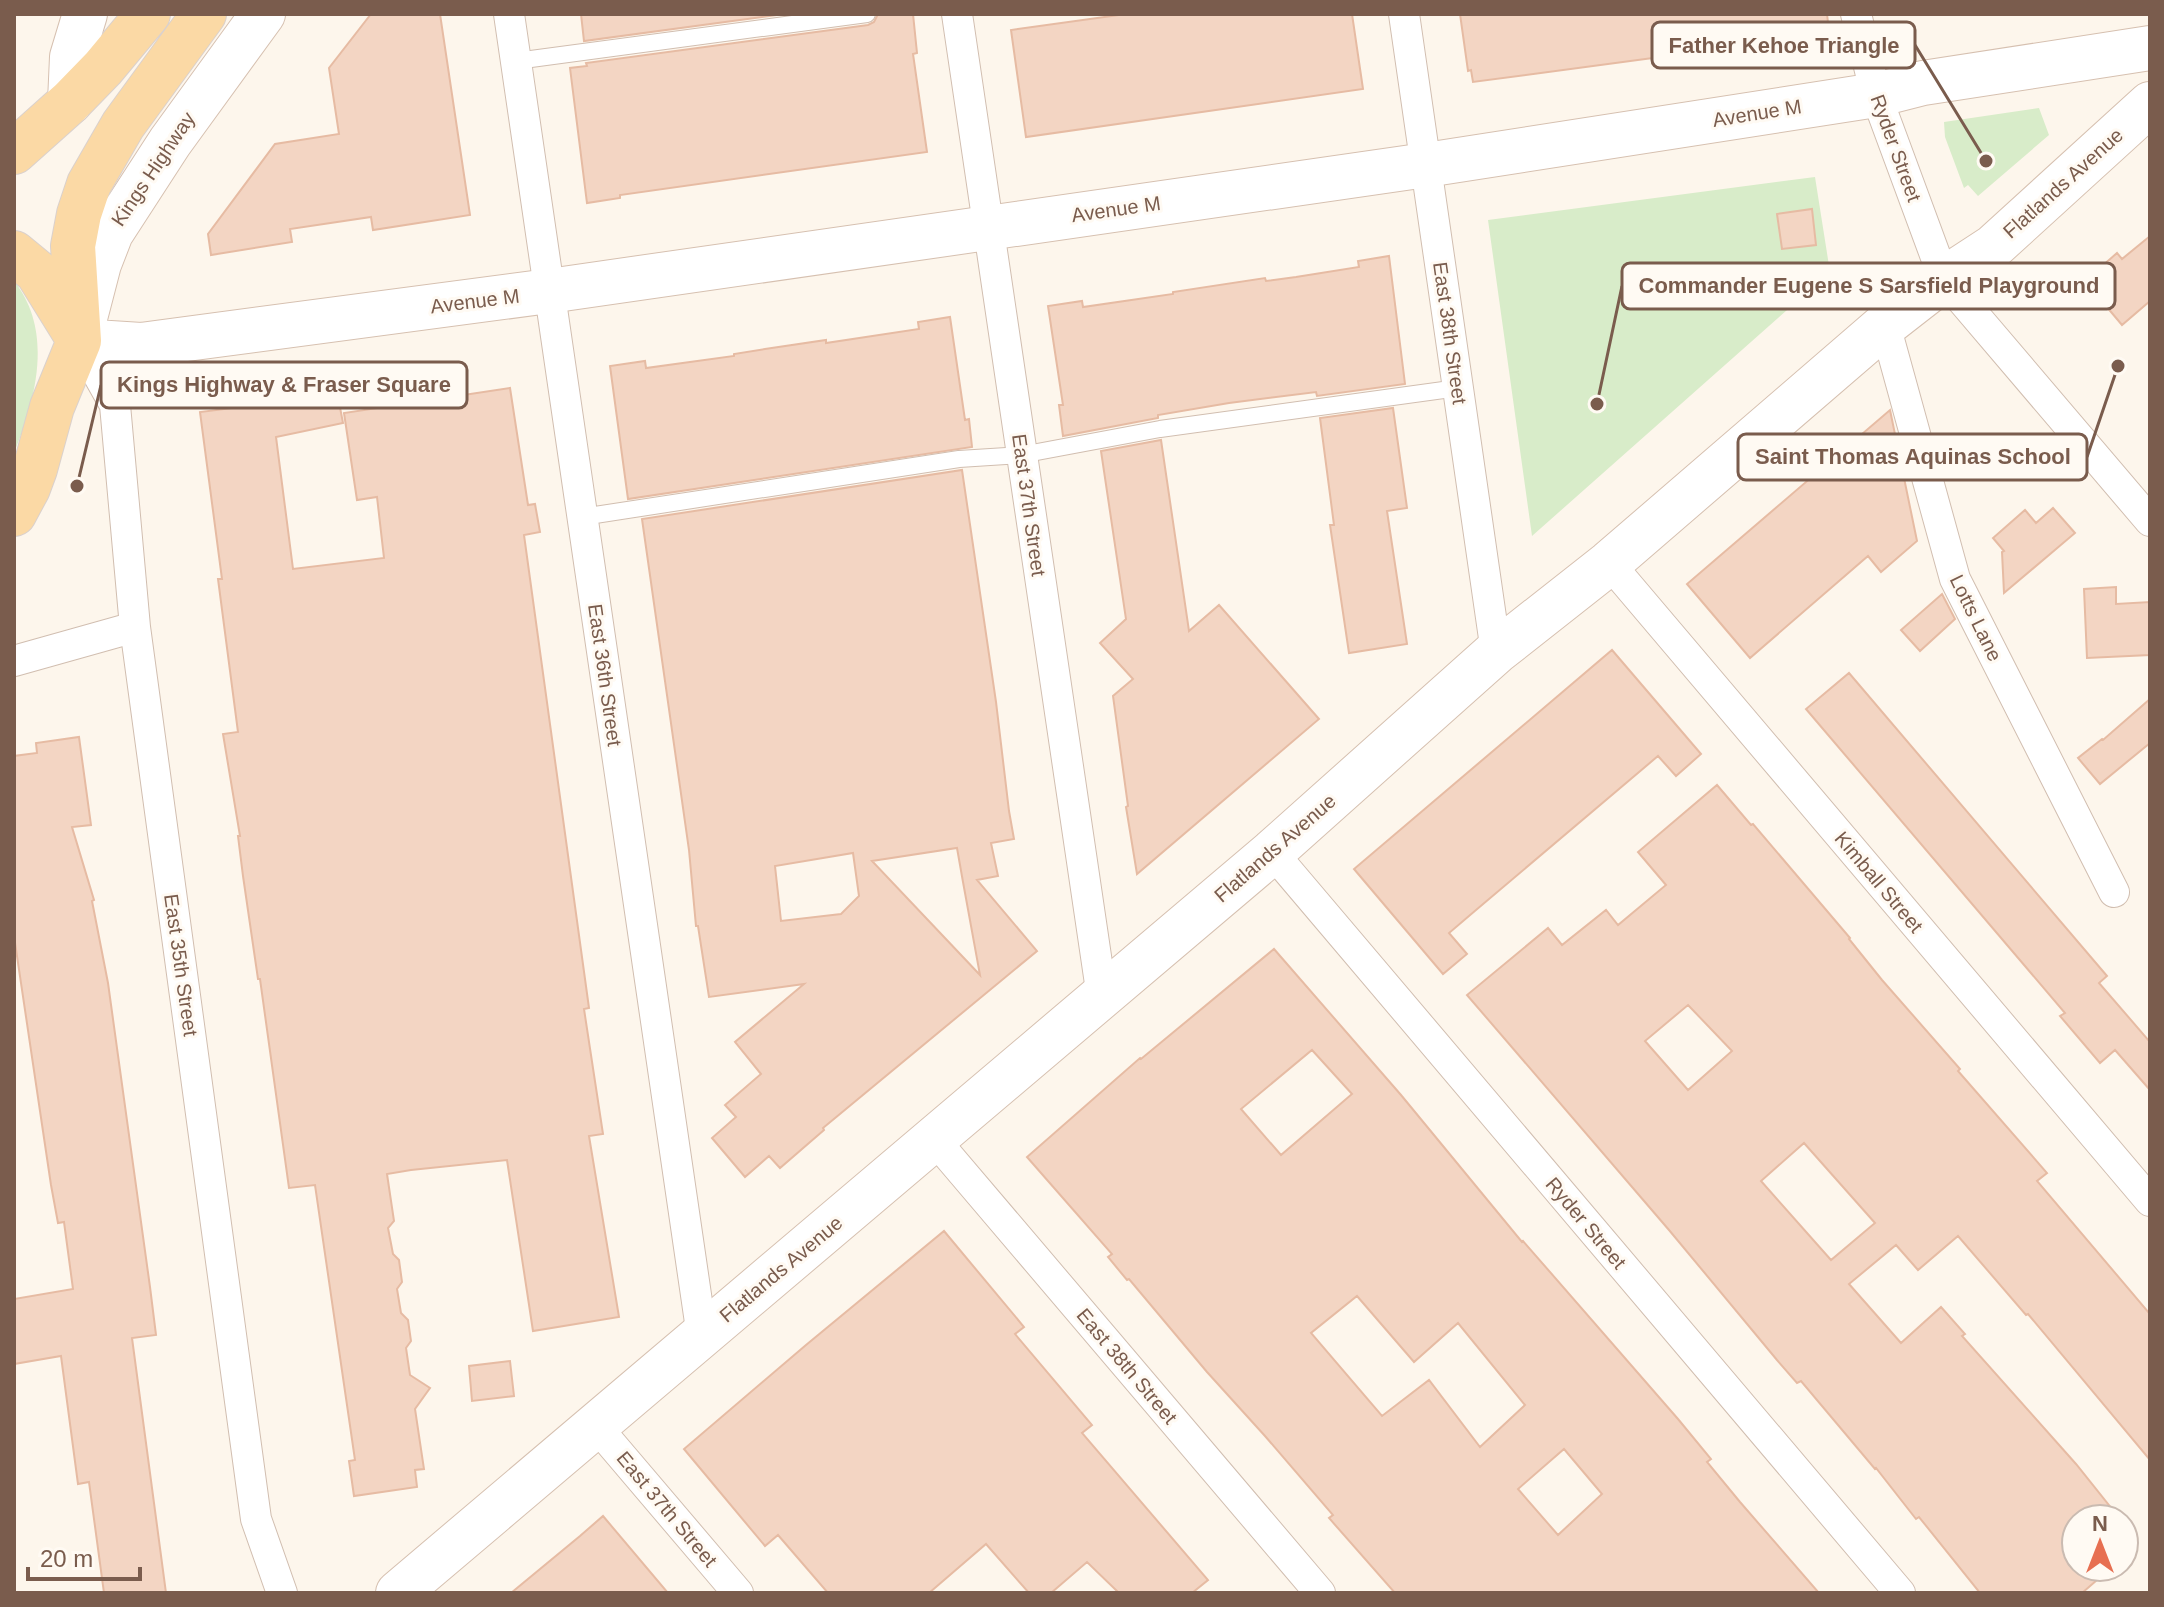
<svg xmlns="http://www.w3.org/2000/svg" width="2164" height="1607" viewBox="0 0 2164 1607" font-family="Arial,sans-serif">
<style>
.green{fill:#d8ecc9}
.building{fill:#f3d5c3;stroke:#e6bba3;stroke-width:2;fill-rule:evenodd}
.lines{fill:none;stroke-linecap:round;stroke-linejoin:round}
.lane-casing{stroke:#d1beb0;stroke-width:18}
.street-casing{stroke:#d1beb0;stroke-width:32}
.secondary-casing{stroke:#d6c0b0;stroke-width:46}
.primary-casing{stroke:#dad1cd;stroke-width:46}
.lane{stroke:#fff;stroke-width:16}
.street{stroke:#fff;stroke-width:30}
.secondary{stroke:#fff;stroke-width:44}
.primary{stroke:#fbd9a5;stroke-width:44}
.labels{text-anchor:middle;stroke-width:6;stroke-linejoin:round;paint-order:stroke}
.street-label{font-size:20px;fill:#7a5c4d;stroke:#fffaf3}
.leader{fill:none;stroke:#7a5c4d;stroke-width:3}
.callout-dot{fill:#7a5c4d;stroke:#fffaf3;stroke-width:3}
.callout{fill:#fffaf3;stroke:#7a5c4d;stroke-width:3}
.callout-label{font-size:22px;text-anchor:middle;font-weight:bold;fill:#7a5c4d}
</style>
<rect width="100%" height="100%" fill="#fdf6ec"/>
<path class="green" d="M2039,108L2049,135L1978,196L1968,185L1964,188L1945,137L1944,122Z
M1815,177L1830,272L1532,536L1488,220Z
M14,281C54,331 36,399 14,453Z"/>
<path class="building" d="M371,14H440L470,215L373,230L371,217L290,229L292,242L211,255L208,234L275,144L339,134L329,68Z
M581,14H784L584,41Z
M878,14H913L917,53L913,54L927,152L620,195V198L587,203L570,68L587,66L586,63L868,25L874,22Z
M1126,14H1352L1363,89L1026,137L1011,30Z
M1460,14H1827L1829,31L1705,51L1473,82L1471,70L1468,71Z
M1812,209L1816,245L1782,249L1777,214Z
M2150,236V301L2122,325L2085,281L2117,253L2122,259Z
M1389,256L1405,384L1317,396L1316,392L1229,403L1158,415V418L1063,436L1059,405H1063L1048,306L1082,301L1083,307L1173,294V292L1265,278L1266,281L1296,277L1359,267L1358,261Z
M950,317L965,420L969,419L972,447L628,499L610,366L645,361L646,368L734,356V354L765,349L826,340V343L919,329L918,322Z
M510,388L528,505L535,504L540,532L524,535L589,1008L584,1009L603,1134L589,1136L619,1317L533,1331L507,1160L411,1170L387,1174L394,1221L388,1228L393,1254L399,1260L402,1282L397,1289L401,1313L408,1320L411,1341L406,1348L410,1375L430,1388L415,1409L424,1469L415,1470L417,1487L354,1496L349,1461L355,1460L315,1185L289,1188L260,979H258L243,876L238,836H240L223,734L238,732L218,579H222L200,412L287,401L337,392L343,423L276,437L293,569L384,558L377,497L357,500L344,413Z
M1393,408L1407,508L1387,511L1407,644L1349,653L1330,525H1334L1320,418Z
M1890,410L1917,541L1881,572L1868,556L1750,658L1687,584Z
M1161,440L1189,631L1219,605L1319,719L1137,874L1126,807L1128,806L1113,696L1133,679L1100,643L1126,619L1101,451Z
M962,470L996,702L1009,811L1014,839L991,843L998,876L977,880L1037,951L823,1128L824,1130L780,1168L769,1156L745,1177L712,1138L736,1117L725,1105L761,1074L735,1042L804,984L709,997L698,926H696L689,850L642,519ZM957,848L963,882L980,975L872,861ZM853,853L859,896L841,914L781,921L775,866Z
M2053,508L2075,533L2004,593L2002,552L2004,551L1993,538L2025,510L2036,523Z
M2116,587V604L2150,602V655L2087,658L2084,589Z
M1942,594L1955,619L1920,651L1901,630Z
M1612,650L1701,754L1676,776L1658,756L1476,910L1449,933L1467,954L1443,974L1354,869Z
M1849,673L2107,976L2099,983L2150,1042V1090L2115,1050L2100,1063L2060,1016L2065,1013L1806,709Z
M2150,699V743L2100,784L2078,758L2102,739L2103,740Z
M79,737L91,825L72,827L94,900L92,901L108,983L150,1287L156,1335L132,1338L166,1593H104L89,1482L78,1484L61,1356L14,1364V1299L73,1289L64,1222L58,1223L51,1185L14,936V756L37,753L36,743Z
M1717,785L1751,825L1753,824L1850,938L1849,939L1882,980L1960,1069L1958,1071L2047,1173L2037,1181L2150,1314V1460L2028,1314L2026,1315L1958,1236L1918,1270L1896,1245L1849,1284L1901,1343L1941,1307L1965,1334L1962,1336L2076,1464L2120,1519H2076V1567H2112L2082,1593H1980L1919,1517L1916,1519L1876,1468L1875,1469L1801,1381L1797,1383L1777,1360L1669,1230L1467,995L1548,928L1562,945L1606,910L1618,925L1666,885L1638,852ZM1688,1005L1732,1051L1688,1090L1645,1041ZM1804,1143L1875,1223L1831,1260L1761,1181Z
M1274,949L1401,1095L1522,1242L1523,1241L1678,1419L1711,1459L1707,1462L1740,1502L1819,1593H1395L1329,1518L1333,1515L1265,1436L1207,1372L1129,1279L1127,1280L1108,1257L1112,1254L1027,1157L1140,1058L1141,1059ZM1312,1050L1352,1094L1281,1155L1241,1109ZM1357,1296L1414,1362L1458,1323L1525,1405L1480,1447L1429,1380L1382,1416L1311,1333ZM1564,1449L1602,1494L1558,1535L1518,1489Z
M944,1231L1024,1327L1015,1334L1092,1425L1082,1433L1208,1580L1192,1593H1119L1087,1562L1051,1593H1029L986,1544L929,1593H828L778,1535L765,1546L684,1449L806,1345Z
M510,1361L514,1396L472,1401L469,1366Z
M603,1516L668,1593H511L580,1536Z
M2124,1523L2135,1536V1547L2124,1557Z"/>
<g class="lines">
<defs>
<path id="lane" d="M516,61L867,14
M582,517L959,459L1021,455L1160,429L1458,388"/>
<path id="street" d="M509,14L702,1336
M957,14L1102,997
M1404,14L1496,652
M1856,14L1876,95L1944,279L2150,521
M1885,325L1955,579L2114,892
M79,341L115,405L135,627L256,1519L282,1593
M1609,563L2150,1201
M14,661L135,627
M1272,852L1900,1593
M934,1139L1320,1593
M596,1426L738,1593"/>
<path id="secondary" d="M263,14L170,142L111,233L99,264L79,341L141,345L549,291L1426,165L1876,95L1923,83L2150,48
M70,102L72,57L85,14
M398,1593L1272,852L1496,652L1609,563L1885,325L1944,279L1993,247L2150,104"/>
<path id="primary" d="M14,152L70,102L103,68L148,14
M14,253L37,272L76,335
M14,514L28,488L35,469L52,407L79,341L73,246L79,214L89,184L123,125L204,14"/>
</defs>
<use href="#lane" class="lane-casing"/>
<use href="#street" class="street-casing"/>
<use href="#secondary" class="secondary-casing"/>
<use href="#primary" class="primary-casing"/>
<use href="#lane" class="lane"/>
<use href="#street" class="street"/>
<use href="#secondary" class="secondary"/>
<use href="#primary" class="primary"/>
</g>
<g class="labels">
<g class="street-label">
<text transform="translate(1757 113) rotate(-9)" y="7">Avenue M</text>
<text transform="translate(1896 148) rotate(70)" y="7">Ryder Street</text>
<text transform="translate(153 169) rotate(-56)" y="7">Kings Highway</text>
<text transform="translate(2063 183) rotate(-42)" y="7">Flatlands Avenue</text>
<text transform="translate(1116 209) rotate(-8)" y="7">Avenue M</text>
<text transform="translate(475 301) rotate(-7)" y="7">Avenue M</text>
<text transform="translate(1450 333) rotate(82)" y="7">East 38th Street</text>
<text transform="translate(1029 505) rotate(82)" y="7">East 37th Street</text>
<text transform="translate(1976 618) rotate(64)" y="7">Lotts Lane</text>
<text transform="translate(605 675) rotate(82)" y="7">East 36th Street</text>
<text transform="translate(1275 848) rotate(-41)" y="7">Flatlands Avenue</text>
<text transform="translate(1879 882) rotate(50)" y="7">Kimball Street</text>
<text transform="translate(181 965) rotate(82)" y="7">East 35th Street</text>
<text transform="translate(1586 1223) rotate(50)" y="7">Ryder Street</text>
<text transform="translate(781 1269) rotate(-40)" y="7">Flatlands Avenue</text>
<text transform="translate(1127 1366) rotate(50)" y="7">East 38th Street</text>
<text transform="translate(667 1509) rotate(50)" y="7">East 37th Street</text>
</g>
</g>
<path class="leader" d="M1986 161L1915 45M1597 404L1622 286M77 486L101 385M2118 366L2087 457"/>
<g class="callout-dot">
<circle cx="1986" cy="161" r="8"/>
<circle cx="1597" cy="404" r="8"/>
<circle cx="77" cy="486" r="8"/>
<circle cx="2118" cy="366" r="8"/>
</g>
<g class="callout">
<rect x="1652" y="22" width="263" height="46" rx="8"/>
<rect x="1622" y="263" width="493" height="46" rx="8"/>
<rect x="101" y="362" width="366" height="46" rx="8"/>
<rect x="1738" y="434" width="349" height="46" rx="8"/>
</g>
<g class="callout-label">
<text x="1784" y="53">Father Kehoe Triangle</text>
<text x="1869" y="293">Commander Eugene S Sarsfield Playground</text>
<text x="284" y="392">Kings Highway &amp; Fraser Square</text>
<text x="1913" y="464">Saint Thomas Aquinas School</text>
</g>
<rect width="2164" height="1607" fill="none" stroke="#7a5c4d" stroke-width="32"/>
<g transform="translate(2100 1543)"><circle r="38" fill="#fffaf3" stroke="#cabbb1" stroke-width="2"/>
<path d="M0-6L14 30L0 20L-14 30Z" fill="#e76f51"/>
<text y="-12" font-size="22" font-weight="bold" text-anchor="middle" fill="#7a5c4d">N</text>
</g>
<path d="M28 1567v12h112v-12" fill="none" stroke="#7a5c4d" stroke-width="4"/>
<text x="40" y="1567" font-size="24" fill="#7a5c4d" stroke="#fffaf3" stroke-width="6" paint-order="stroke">20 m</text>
</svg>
